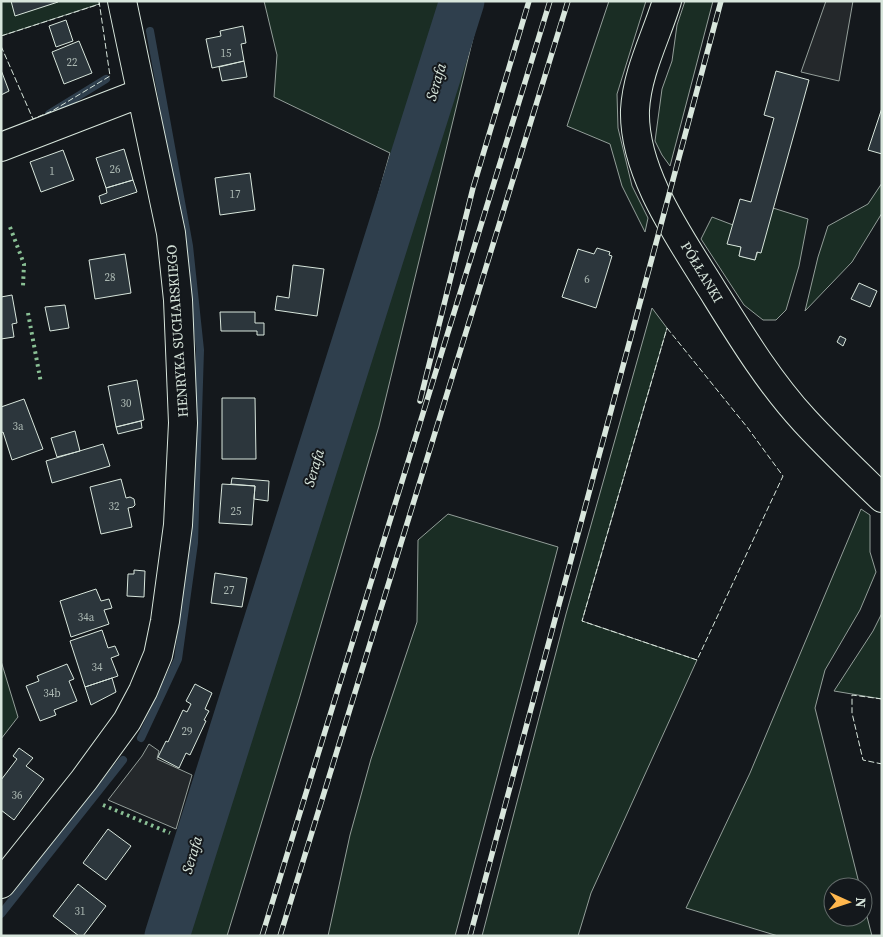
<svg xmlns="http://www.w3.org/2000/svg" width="883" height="937" viewBox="0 0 883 937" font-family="'Source Serif 4',serif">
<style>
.green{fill:#1a2d24;stroke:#939e99}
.parking{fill:#24282b;stroke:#939e99}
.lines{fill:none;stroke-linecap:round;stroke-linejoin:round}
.stream{stroke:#2f3f4d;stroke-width:8}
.river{stroke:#2f3f4d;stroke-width:45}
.building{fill:#2c363c;stroke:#d8e6dc}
.minor-casing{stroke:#d8e6dc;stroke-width:30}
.minor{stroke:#14181c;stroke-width:28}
.rail-casing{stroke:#d8e6dc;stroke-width:5.5}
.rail{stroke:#14181c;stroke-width:4;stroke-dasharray:11;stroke-linecap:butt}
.hedge{stroke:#8ac095;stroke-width:4;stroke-dasharray:2.5 4;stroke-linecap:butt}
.fence{stroke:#d8e6dc;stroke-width:1;stroke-dasharray:6 2.5;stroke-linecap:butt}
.labels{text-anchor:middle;stroke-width:4;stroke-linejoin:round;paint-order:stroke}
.number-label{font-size:11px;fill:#adbab4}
.street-label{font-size:14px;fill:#d8e6dc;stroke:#14181c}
.water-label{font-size:15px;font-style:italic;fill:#d8e6dc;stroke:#14181c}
</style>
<rect width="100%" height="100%" fill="#14181c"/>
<path class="green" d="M1,1H99V4L1,36Z
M264,1H482L379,426L300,696L227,936H156L240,688L390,153L274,97L277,55Z
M609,1H646L617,94L618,128L632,186L648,218L645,232L622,186L610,144L567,126Z
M685,1H713L670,166L662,155L655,141L662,89L672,61L677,25Z
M882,183V213L852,262L805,311L818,257L828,226L868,204Z
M773,208L808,219L799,266L786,310L776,320H763L744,305L701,239L712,217L733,225L728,243L741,247L739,256L755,260Z
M652,308L667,328L582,621L697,660L591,893L578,936H482L566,614Z
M861,509L870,515V552L876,572L860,610L825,670L815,708L860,887H833V917H863V901L872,936H778L686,908L750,773Z
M448,514L558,547L455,936H328L350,835L371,759L417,622L418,540Z
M882,613V699L834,691L873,631Z
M1,661L18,717L1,739Z"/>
<path class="parking" d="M826,1H853L839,81L801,72Z
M149,744L159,751L157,759L192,775L176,829L108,800L142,756Z"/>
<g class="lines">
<path class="stream" d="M49,114L106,79
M141,738L178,659L194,543L200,350L189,246L150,31
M1,914L123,760"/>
<path class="river" d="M167,936L462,1"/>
</g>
<path class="building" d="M11,1H57L58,2L15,16Z
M66,20L73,41L56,47L49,26Z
M243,26L246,43L241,44L244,61L212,68L206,39L221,36L220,31Z
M79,41L92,73L64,84L52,52Z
M244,61L247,77L222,81L219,67Z
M1,70L9,91L1,95Z
M776,71L809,80L761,253L757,252L755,260L739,256L741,247L727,244L740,199L751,202L774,118L764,115Z
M882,108V154L868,150Z
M124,149L133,180L106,188L96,158Z
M63,150L74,180L41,192L30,162Z
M250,173L255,210L220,215L215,178Z
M133,180L137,192L101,204L99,196L107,193L106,188Z
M597,248L610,252L609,255L612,256L596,308L562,297L578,249L594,254Z
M125,254L131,293L95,299L89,260Z
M293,265L324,269L317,316L275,310L277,296L289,298Z
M859,283L877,291L870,307L851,299Z
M12,295L17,323L12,324L14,337L1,339V297Z
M65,305L69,328L50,331L45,307Z
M220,312H255V323H264V335H257V331H221Z
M840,336L846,339L843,346L837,342Z
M137,380L144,420L116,427L108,386Z
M222,398H255L256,459H222Z
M24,399L43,449L12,460L3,432L1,433V407Z
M141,421L142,428L118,434L116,427Z
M75,431L80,451L57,457L51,438Z
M103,444L110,466L52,483L46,461Z
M232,478L269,481L268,501L254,499L255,486L231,484Z
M121,479L126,498L130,497L134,499L135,505L133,507L128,508L132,527L101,534L90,487Z
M222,484L255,486L252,525L219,523Z
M134,570L145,571L144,597L127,596L128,574H134Z
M215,573L247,578L242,607L211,603Z
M96,589L101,601L109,599L112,608L104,610L109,624L71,637L60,601Z
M102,630L108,648L115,646L119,655L111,658L118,676L85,687L70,641Z
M67,664L74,679L69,681L77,701L54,710L56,715L40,721L26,686L39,681L37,676Z
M112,678L116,692L91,705L85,687Z
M195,684L212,693L205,709L209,711L204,720L206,721L190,755L186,753L179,768L158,757L166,741L168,742L183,710L187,712L191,704L186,701Z
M19,748L33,758L26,766L44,779L14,820L1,810V780L17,759L13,756Z
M108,829L131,846L106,880L83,863Z
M78,884L106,906L83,936H79L53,916Z"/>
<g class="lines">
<defs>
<path id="minor" d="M667,1C656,37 637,72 635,110C633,173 681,239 713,291C741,336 769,382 805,421C829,447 856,473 882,498
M1,147L141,93
M1,884L84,780L127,721L143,691L158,655L165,621L178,525L183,423L178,300L171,233L122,1"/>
</defs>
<use href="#minor" class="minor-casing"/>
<use href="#minor" class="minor"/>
<defs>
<path id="rail" d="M420,401L473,188L529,1
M262,936L550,1
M280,936L568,1
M470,936L721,1"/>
</defs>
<use href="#rail" class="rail-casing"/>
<use href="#rail" class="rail"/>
<path class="hedge" d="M10,227L24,264L23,286
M28,313L41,383
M103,805L170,833"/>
<path class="fence" d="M1,36L100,4
M1,46L33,119L52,111L110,76L99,1
M667,328L747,427L783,476L697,660L582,621Z
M882,699L852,695V713L863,760L882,764"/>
</g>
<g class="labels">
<g class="number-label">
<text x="226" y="57">15</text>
<text x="72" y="66">22</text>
<text x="115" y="173">26</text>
<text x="52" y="175">1</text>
<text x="235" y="198">17</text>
<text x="110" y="281">28</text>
<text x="587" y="283">6</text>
<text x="126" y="407">30</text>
<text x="18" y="430">3a</text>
<text x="114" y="510">32</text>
<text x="236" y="515">25</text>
<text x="229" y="594">27</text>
<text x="86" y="621">34a</text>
<text x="97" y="671">34</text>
<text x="52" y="697">34b</text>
<text x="187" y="735">29</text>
<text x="17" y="799">36</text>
<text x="80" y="915">31</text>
</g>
<g class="street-label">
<text transform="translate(702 272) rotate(59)" y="5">PÓŁŁANKI</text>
<text transform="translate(177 331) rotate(-94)" y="5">HENRYKA SUCHARSKIEGO</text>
</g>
<g class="water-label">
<text transform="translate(436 82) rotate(-73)" y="5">Serafa</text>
<text transform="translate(314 468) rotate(-73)" y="5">Serafa</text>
<text transform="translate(192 855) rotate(-73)" y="5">Serafa</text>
</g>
</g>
<rect width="883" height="937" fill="none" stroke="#d8e6dc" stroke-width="5"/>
<g transform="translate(848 902) rotate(93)"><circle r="24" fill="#14181c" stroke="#626a69"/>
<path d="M0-4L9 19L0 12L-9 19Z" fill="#ffb74d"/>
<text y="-8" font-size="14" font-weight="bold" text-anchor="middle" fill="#d8e6dc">N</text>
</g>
</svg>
